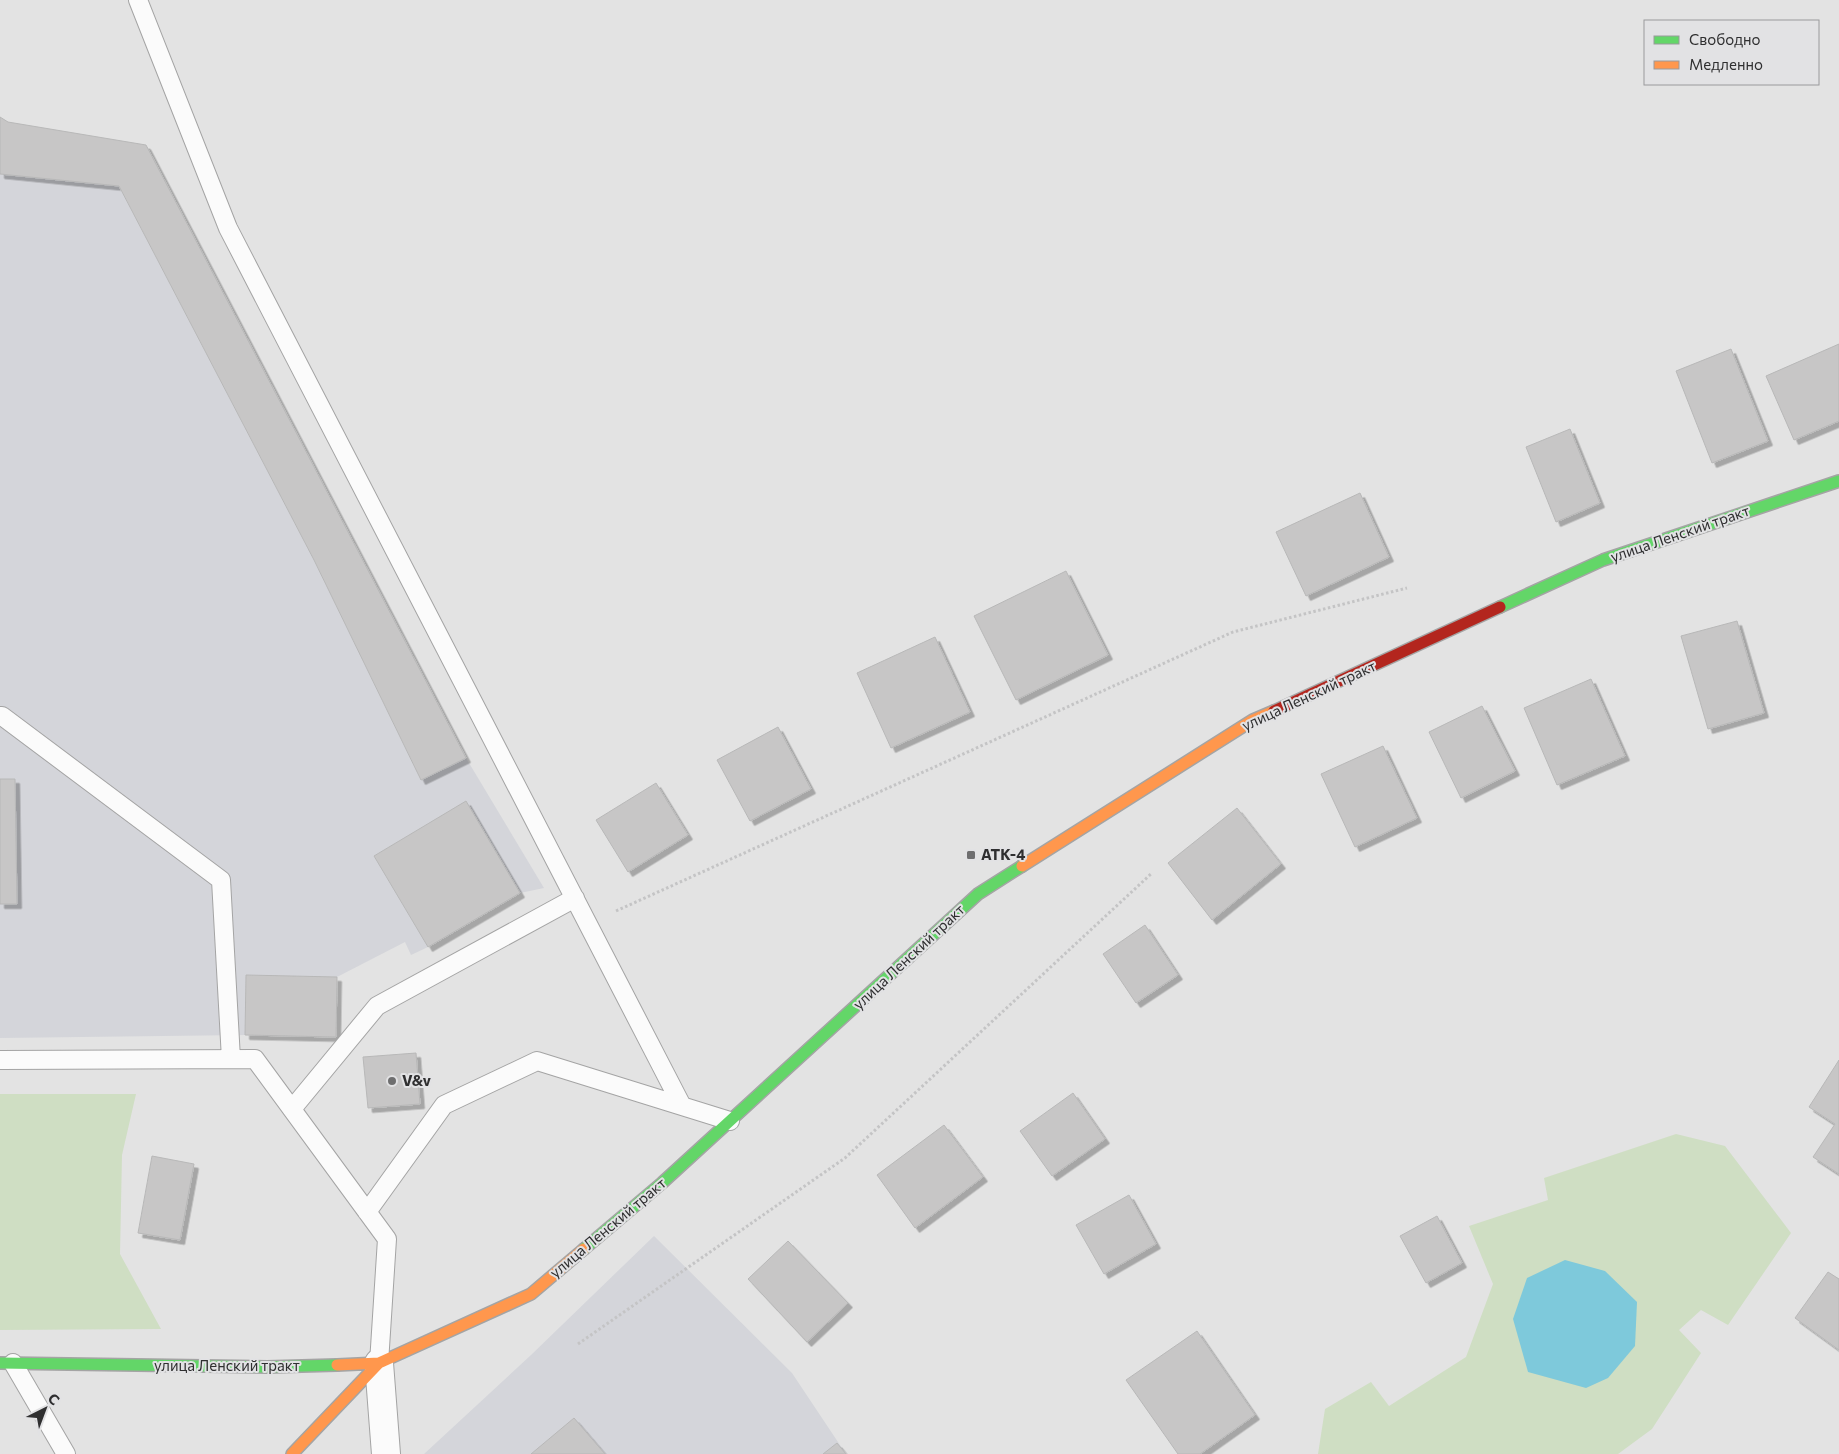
<svg xmlns="http://www.w3.org/2000/svg" width="1839" height="1454" viewBox="0 0 1839 1454" font-family="Commissioner,sans-serif">
<style>
.built{fill:#d4d5da}
.green{fill:#cfdec3}
.water{fill:#7ec9db}
.building{fill:#c7c6c6;stroke:#b8b8b8;filter:url(#shadow)}
.lines{fill:none;stroke-linecap:round;stroke-linejoin:round}
.lane-casing{stroke:#a4a4a4;stroke-width:20}
.street-casing{stroke:#a4a4a4;stroke-width:30}
.fast-casing{stroke:#a4a4a4;stroke-width:14}
.slow-casing{stroke:#a4a4a4;stroke-width:14}
.jam-casing{stroke:#a4a4a4;stroke-width:14}
.path{stroke:#c4c4c5;stroke-width:3;stroke-dasharray:2.5 2.5;stroke-linecap:butt}
.lane{stroke:#fbfbfb;stroke-width:18}
.street{stroke:#fbfbfb;stroke-width:28}
.fast{stroke:#63d668;stroke-width:11}
.slow{stroke:#ff974d;stroke-width:11}
.jam{stroke:#b3261e;stroke-width:11}
.poi-dot{fill:#6e6e6f;stroke:#e2e2e4;stroke-width:2}
.labels{text-anchor:middle;stroke-width:4;stroke-linejoin:round;paint-order:stroke}
.street-label{font-size:15px;fill:#2f2f30;stroke:#e2e2e4}
.poi-label{font-size:15px;font-weight:bold;fill:#2f2f30;stroke:#e2e2e4;text-anchor:start}
</style>
<defs>
<filter id="shadow"><feDropShadow dx="4.5" dy="4.5" stdDeviation="0" flood-color="#0004"/></filter>
</defs>
<rect width="100%" height="100%" fill="#e3e3e3"/>
<path class="built" d="M0,174L119,186L314,560L421,780L466,758L544,888L520,893L428,947L411,955L405,942L337,977L246,975L245,1035L0,1038Z
M654,1236L792,1373L846,1454H424L531,1355Z"/>
<path class="green" d="M0,1094H136L122,1155L120,1254L161,1329L0,1330Z
M1676,1134L1725,1146L1791,1233L1728,1325L1701,1310L1679,1330L1701,1353L1652,1429L1618,1454H1318L1325,1409L1371,1382L1389,1406L1466,1357L1493,1284L1469,1226L1548,1200L1544,1178Z"/>
<path class="water" d="M1565,1260L1605,1271L1637,1302L1635,1346L1608,1378L1586,1388L1528,1372L1513,1319L1527,1278Z"/>
<path class="building" d="M0,117L8,122L146,145L466,758L421,780L314,560L119,186L0,174Z
M1839,344V421L1794,440L1766,376Z
M1731,349L1768,441L1712,463L1676,371Z
M1570,429L1600,503L1556,522L1526,447Z
M1360,493L1389,557L1306,596L1276,532Z
M1066,571L1108,655L1016,700L974,616Z
M1737,621L1764,713L1708,729L1681,636Z
M935,637L970,712L891,748L857,673Z
M1591,679L1625,756L1557,785L1524,708Z
M1482,706L1515,771L1461,798L1429,732Z
M778,727L811,789L750,821L717,760Z
M1383,746L1417,818L1355,847L1321,774Z
M0,779H15L17,904H0Z
M656,783L688,835L628,872L596,820Z
M466,801L520,893L428,947L374,856Z
M1237,808L1281,864L1212,920L1168,863Z
M1145,925L1178,975L1136,1003L1103,954Z
M246,975L337,977L336,1037L245,1035Z
M416,1053L420,1104L368,1108L363,1057Z
M1839,1060V1174L1813,1157L1835,1124L1809,1107Z
M1073,1093L1105,1139L1052,1176L1020,1131Z
M944,1125L983,1177L915,1228L877,1175Z
M152,1156L194,1164L180,1240L138,1233Z
M1129,1195L1156,1244L1104,1274L1076,1225Z
M1437,1216L1462,1263L1426,1283L1400,1236Z
M788,1241L848,1303L807,1342L748,1279Z
M1828,1272L1839,1279V1350L1795,1318Z
M1197,1331L1255,1415L1200,1454H1178L1126,1380Z
M574,1418L605,1454H531Z
M837,1443L846,1454H823Z"/>
<g class="lines">
<defs>
<path id="lane" d="M138,0L228,228L682,1106
M0,716H2L221,880L231,1059
M0,1060L255,1059L387,1239L379,1363
M292,1109L377,1006L575,898
M367,1212L444,1105L537,1061L730,1121
M13,1363L66,1454"/>
<path id="street" d="M379,1363L386,1454"/>
<path id="fast" d="M1500,607L1603,560L1839,481
M584,1249L662,1183L978,894L1022,866
M0,1363L267,1367L337,1365"/>
<path id="slow" d="M1022,866L1253,720L1274,711
M337,1365L379,1363L531,1294L584,1249
M292,1454L379,1363"/>
<path id="jam" d="M1274,711L1500,607"/>
</defs>
<use href="#lane" class="lane-casing"/>
<use href="#street" class="street-casing"/>
<use href="#fast" class="fast-casing"/>
<use href="#slow" class="slow-casing"/>
<use href="#jam" class="jam-casing"/>
<path class="path" d="M616,911L1233,632L1407,588
M578,1344L845,1158L1152,873"/>
<use href="#lane" class="lane"/>
<use href="#street" class="street"/>
<use href="#fast" class="fast"/>
<use href="#slow" class="slow"/>
<use href="#jam" class="jam"/>
</g>
<g class="poi-dot">
<rect x="966" y="850" width="10" height="10" rx="2.5"/>
<circle cx="392" cy="1081" r="5"/>
</g>
<g class="labels">
<g class="street-label">
<text transform="translate(1680 534) rotate(-19)" y="5">улица Ленский тракт</text>
<text transform="translate(1309 696) rotate(-25)" y="5">улица Ленский тракт</text>
<text transform="translate(909 957) rotate(-43)" y="5">улица Ленский тракт</text>
<text transform="translate(608 1228) rotate(-40)" y="5">улица Ленский тракт</text>
<text x="227" y="1371">улица Ленский тракт</text>
</g>
<g class="poi-label">
<text x="981" y="860">АТК-4</text>
<text x="402" y="1086">V&amp;v</text>
</g>
</g>
<rect x="1644" y="20" width="175" height="65" fill="#e2e2e4" stroke="#9a9a9c"/>
<rect x="1654" y="36" width="25" height="8" fill="#63d668" stroke="#9a9a9c"/>
<text x="1689" y="45" font-size="15" fill="#2f2f30">Свободно</text>
<rect x="1654" y="61" width="25" height="8" fill="#ff974d" stroke="#9a9a9c"/>
<text x="1689" y="70" font-size="15" fill="#2f2f30">Медленно</text>
<g transform="translate(45 1409) rotate(42)" stroke="#e2e2e4" stroke-width="4" paint-order="stroke">
<path d="M0-4L9 19L0 12L-9 19Z" fill="#2f2f30"/>
<text y="-8" font-size="14" font-weight="bold" text-anchor="middle" fill="#2f2f30">С</text>
</g>
</svg>
